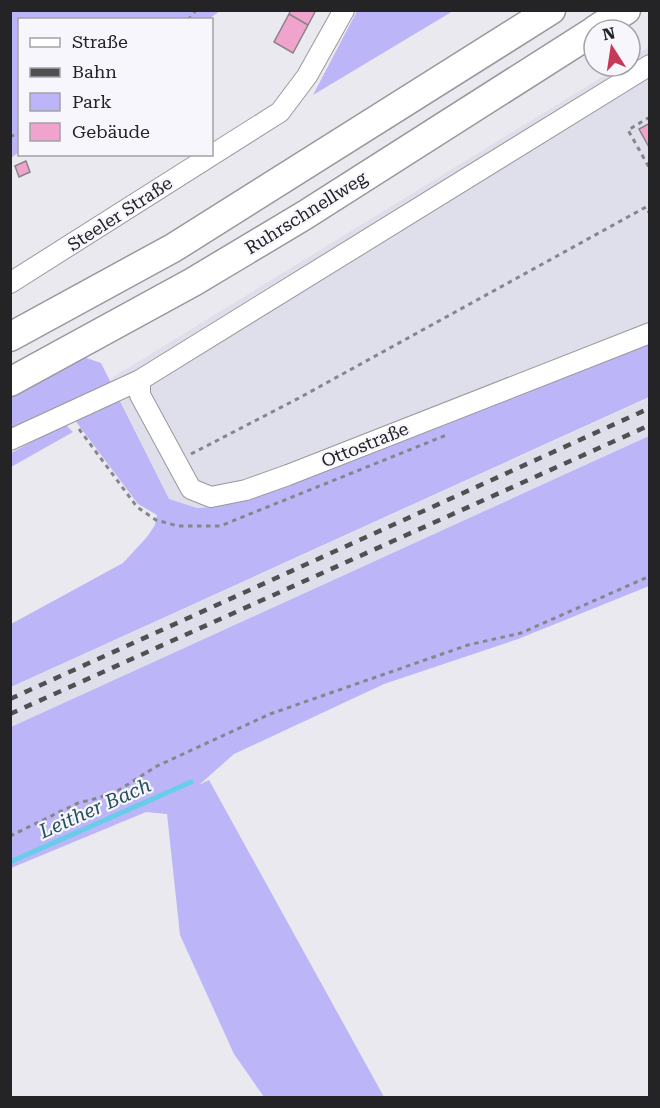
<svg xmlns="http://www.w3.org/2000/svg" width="660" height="1108" viewBox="0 0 660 1108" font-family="'Roboto Serif',serif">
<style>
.built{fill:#dfdeeb}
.green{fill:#bcb5f8}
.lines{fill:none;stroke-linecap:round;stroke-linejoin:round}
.stream{stroke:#67cde9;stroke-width:5}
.building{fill:#f0a4cd;stroke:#898386;stroke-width:1.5}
.minor-casing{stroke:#98989d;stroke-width:22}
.highway-casing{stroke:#98989d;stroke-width:31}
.path{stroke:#86868a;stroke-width:3;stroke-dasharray:4.5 4.5;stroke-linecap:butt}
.minor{stroke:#fff;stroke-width:20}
.highway{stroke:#fff;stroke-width:28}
.rail{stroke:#505053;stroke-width:4.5;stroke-dasharray:8 8;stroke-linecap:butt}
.labels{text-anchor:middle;stroke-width:4.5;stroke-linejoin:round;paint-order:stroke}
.street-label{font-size:18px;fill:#242426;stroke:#f7f6fc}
.water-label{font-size:20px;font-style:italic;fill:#24515d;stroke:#f7f6fc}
</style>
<rect width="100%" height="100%" fill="#e9e9ef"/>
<path class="built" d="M649,47V339L216,507L197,508L169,499L110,379L620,66H630V60Z
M649,398V436L11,727L10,688Z"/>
<path class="green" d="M11,10H220V11L207,20H20L19,152L11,158Z
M357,11V10L453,11L313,95Z
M649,339V397L11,687V624L123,563L147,537L155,525L157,515L138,504L65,407L11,433V393L81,356L101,363L169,499L197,508L216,507Z
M65,424L73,432L11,467V453Z
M649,436V586L518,639L384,684L234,754L199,785L209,780L384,1097H264L234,1054L180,935L167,814L146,812L11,868V727Z"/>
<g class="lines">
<path class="stream" d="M10,862L191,782"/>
</g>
<path class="building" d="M291,10H316L308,25L289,14Z
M289,14L308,25L293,53L274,42Z
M650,123V149L639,129Z
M26,161L30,172L19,177L15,166Z"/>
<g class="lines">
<defs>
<path id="minor" d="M10,283L280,112L307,76L344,10
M140,380V395L191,489L211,497L246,490L288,475L650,333
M10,440L140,380L650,65"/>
<path id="highway" d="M595,30L626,10
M10,337L173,248L551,10
M10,382L193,282L305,215L594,31"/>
</defs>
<use href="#minor" class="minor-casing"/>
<use href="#highway" class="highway-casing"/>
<path class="path" d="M188,20L196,10
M650,117L628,130L650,169
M10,137L20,132
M79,429L137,507L156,520L178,526H220L449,434
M191,454L299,398L646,207L650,214
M10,836L78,803L98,798L119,790L157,766L270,714L468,645L521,633L650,576"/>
<use href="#minor" class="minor"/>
<use href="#highway" class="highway"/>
<path class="rail" d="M10,699L650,408
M10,714L650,425"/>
</g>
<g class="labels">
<g class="street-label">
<text transform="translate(306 213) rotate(-32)" y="6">Ruhrschnellweg</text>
<text transform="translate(120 214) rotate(-33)" y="6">Steeler Straße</text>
<text transform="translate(365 445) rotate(-22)" y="6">Ottostraße</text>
</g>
<g class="water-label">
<text transform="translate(95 808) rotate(-24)" y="7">Leither Bach</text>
</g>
</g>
<rect width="660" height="1108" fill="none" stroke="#242426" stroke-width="24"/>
<rect x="18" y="18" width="195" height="138" fill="#f7f6fc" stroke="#a3a2a6" stroke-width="1.5"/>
<rect x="30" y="38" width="30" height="9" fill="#ffffff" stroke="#a3a2a6" stroke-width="1.5"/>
<text x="72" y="48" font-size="18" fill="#242426">Straße</text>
<rect x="30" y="68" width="30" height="9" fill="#505053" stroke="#a3a2a6" stroke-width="1.5"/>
<text x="72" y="78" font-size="18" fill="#242426">Bahn</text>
<rect x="30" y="93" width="30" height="18" fill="#bcb5f8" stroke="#a3a2a6" stroke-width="1.5"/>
<text x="72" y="108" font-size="18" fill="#242426">Park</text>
<rect x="30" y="123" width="30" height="18" fill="#f0a4cd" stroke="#a3a2a6" stroke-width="1.5"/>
<text x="72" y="138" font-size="18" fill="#242426">Gebäude</text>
<g transform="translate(612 48) rotate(348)"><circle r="28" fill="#f7f6fc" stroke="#a3a2a6" stroke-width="1.5"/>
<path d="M0-4.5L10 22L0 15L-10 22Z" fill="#c73858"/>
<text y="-9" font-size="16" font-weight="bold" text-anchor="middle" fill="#242426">N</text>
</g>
</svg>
